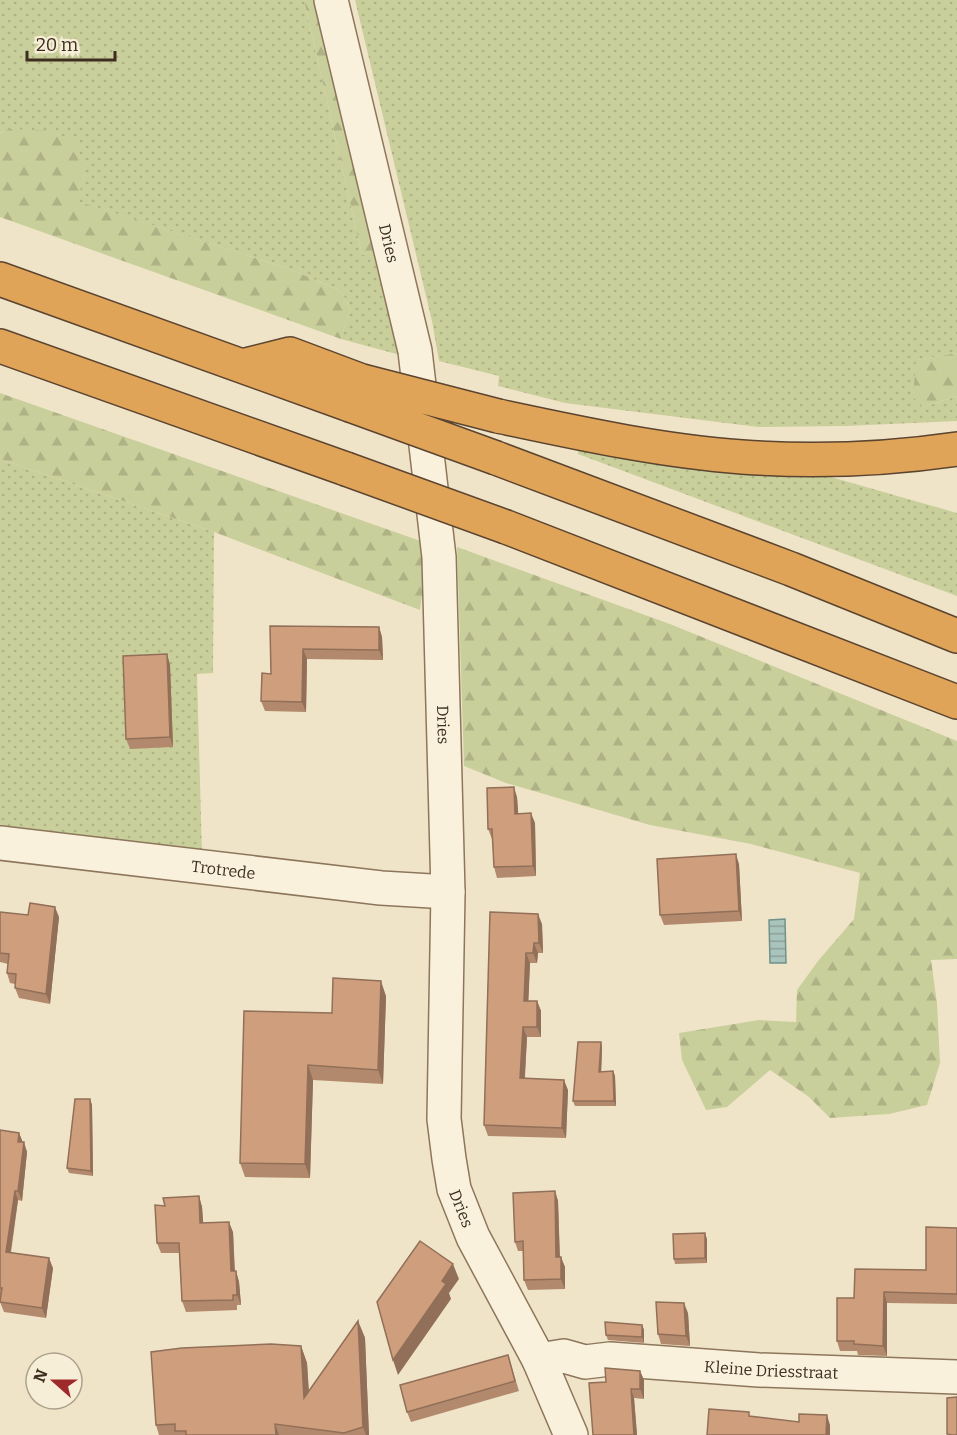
<svg xmlns="http://www.w3.org/2000/svg" width="957" height="1435" viewBox="0 0 957 1435" font-family="Bitter,serif">
<style>
.grass{fill:url(#grass-dots)}
.forest{fill:url(#forest-firs)}
.water{fill:url(#water-rules);stroke:#6f938a;stroke-width:1.5}
.lines{fill:none;stroke-linecap:round;stroke-linejoin:round}
.minor-casing{stroke:#8d765c;stroke-width:36}
.highway-casing{stroke:#5b4430;stroke-width:36}
.minor{stroke:#faf1dc;stroke-width:33}
.highway{stroke:#e0a458;stroke-width:33}
.highway-bridge-casing{stroke:#5b4430;stroke-width:36;stroke-linecap:butt}
.highway-bridge{stroke:#e0a458;stroke-width:33}
.wall{fill:#b2896c}
.shaded-wall{fill:#916f58}
.building{fill:#cf9f7d;stroke:#916f58;stroke-width:1.5}
.labels{text-anchor:middle;stroke-width:4.5;stroke-linejoin:round;paint-order:stroke}
.street-label{font-size:16px;fill:#3d2e20;stroke:#f7eed8}
</style>
<defs>
<pattern id="grass-dots" width="8" height="8" patternUnits="userSpaceOnUse" patternTransform="scale(1.5)"><rect width="8" height="8" fill="#c9cf9b"/><path d="M2 2h.1M6 6h.1" fill="none" stroke="#aeb285" stroke-width="1.8" stroke-linecap="round"/></pattern>
<pattern id="forest-firs" width="22" height="20" patternUnits="userSpaceOnUse" patternTransform="scale(1.5)"><rect width="22" height="20" fill="#c9cf9b"/><path d="M5 1l3.5 6h-7zM16 11l3.5 6h-7z" fill="#aeb285"/></pattern>
<pattern id="water-rules" width="6" height="5" patternUnits="userSpaceOnUse" patternTransform="scale(1.5)"><rect width="6" height="5" fill="#a9c4bc"/><path d="M0 2.5h6" fill="none" stroke="#8ba098"/></pattern>
</defs>
<rect width="100%" height="100%" fill="#f0e4c8"/>
<path class="grass" d="M0,0H304L362,255L378,250L400,355L341,339L350,308L341,291L290,269L76,201L85,174L9,129L0,133Z
M355,0H957V353L917,360L923,407L957,396V421L846,426L758,427L565,403L498,386L499,376L439,361L432,321Z
M578,447L817,473L957,513V596L578,454Z
M0,459L214,532L213,673L197,674L202,855L0,828Z"/>
<path class="forest" d="M304,0H320L378,250L362,255Z
M9,129L54,131L77,144L85,174L77,201L290,269L341,291L350,308L341,339L0,217V133Z
M957,353V396L923,407L913,397L916,360Z
M0,393L429,544L420,610L214,532L0,459Z
M457,547L670,624L957,741V959L931,960L937,1003L940,1063L927,1105L889,1114L830,1118L809,1097L770,1070L727,1107L706,1110L682,1060L679,1033L759,1020L796,1022L797,990L818,961L854,919L860,873L751,844L650,825L506,783L464,766Z"/>
<path class="water" d="M785,919L786,963H770L769,920Z"/>
<g class="lines">
<defs>
<g id="minor">
<path id="s1" d="M331,0L415,351L439,557L448,892L444,1119L449,1159L454,1189L473,1237L539,1360L571,1435"/>
<path id="s2" d="M0,843L381,888L448,892"/>
<path id="s3" d="M539,1360L564,1356L585,1362L610,1359L759,1370L957,1377"/>
</g>
<path id="highway" d="M0,279L350,405
M0,346L346,469
M242,366L290,354L362,381
M498,416C578,433 660,451 742,457C811,462 888,459 957,449
M496,458L791,569L957,636
M506,527L957,702"/>
</defs>
<use href="#minor" class="minor-casing"/>
<use href="#highway" class="highway-casing"/>
<use href="#minor" class="minor"/>
<use href="#highway" class="highway"/>
<defs>
<path id="highway-bridge" d="M362,381L498,416
M350,405L496,458
M346,469L506,527"/>
</defs>
<use href="#highway-bridge" class="highway-bridge-casing"/>
<use href="#highway-bridge" class="highway-bridge"/>
</g>
<path class="wall" d="M270,626L379,627L382,637L383,660L307,659L306,712L265,711L261,701L271,674Z
M167,654L170,665L173,747L130,749L126,739Z
M517,797L518,814L535,823L536,876L497,878L494,867L493,839H492L488,829Z
M739,864L742,921L664,925L660,915Z
M0,912L28,915L59,917L50,1004L19,998L15,988V984L10,983L7,973L8,964L0,962Z
M490,912L542,924L543,953H538L537,963H530L528,1001H537L541,1011V1037H527L525,1078L568,1090L566,1138L488,1136L484,1125Z
M386,996L383,1084L313,1080L310,1178L245,1177L240,1163L332,1013Z
M601,1042L602,1048L601,1072L613,1071L615,1076L616,1106H575L573,1101Z
M90,1099L92,1105L93,1176L69,1173L67,1168Z
M0,1130L19,1133L27,1152L22,1201L18,1200L11,1253L53,1268L46,1318L4,1312L0,1302Z
M555,1191L558,1201L560,1257L565,1267V1289L528,1290L524,1280V1251H518L515,1242Z
M199,1196L202,1207L203,1223L233,1232L235,1271H236L239,1282L241,1305H237V1310L186,1312L182,1301L179,1253H161L157,1243L165,1206Z
M957,1228V1304L887,1303V1356L858,1355L857,1351H840L837,1341L854,1298L926,1270Z
M707,1239V1263L675,1264L674,1259Z
M688,1313L690,1346L661,1344L658,1334Z
M358,1321L365,1338L369,1435H159L156,1425L301,1346L307,1363L309,1391Z
M642,1325L644,1330V1343L608,1340L606,1335Z
M508,1355L519,1391L411,1422L407,1412Z
M640,1371L644,1380V1399L634,1398L637,1435H593L606,1382Z"/>
<path class="shaded-wall" d="M379,627L382,637L383,660L379,650Z
M303,649L307,659L306,712L302,702Z
M167,654L170,665L173,747L170,737Z
M514,787L517,797L519,824L515,814Z
M531,813L535,823L536,876L533,866Z
M736,854L739,864L742,921L739,911Z
M55,907L59,917L50,1004L46,994Z
M538,914L542,924L543,953L539,943Z
M534,943L538,953L537,963L533,953Z
M526,953L530,963L528,1011L524,1001Z
M381,981L386,996L383,1084L378,1070Z
M537,1001L541,1011V1037L537,1027Z
M523,1027L527,1037L524,1088L520,1078Z
M601,1042L602,1048L601,1077L599,1072Z
M308,1065L313,1080L310,1178L305,1164Z
M613,1071L615,1076L616,1106L614,1101Z
M564,1080L568,1090L566,1138L562,1128Z
M90,1099L92,1105L93,1176L91,1171Z
M19,1133L23,1143L18,1142Z
M24,1142L27,1152L22,1201L18,1191Z
M15,1191L18,1200L9,1262L6,1252Z
M555,1191L558,1201L560,1267L556,1257Z
M199,1196L202,1207L204,1233L200,1223Z
M229,1222L233,1232L235,1282L231,1271Z
M705,1233L707,1239V1263L705,1258Z
M561,1257L565,1267V1289L561,1279Z
M49,1258L53,1268L46,1318L42,1308Z
M453,1264L459,1279L449,1293L451,1299L398,1375L393,1360L442,1281Z
M236,1271L239,1282L241,1305L237,1295Z
M884,1292L887,1303V1356L883,1346Z
M684,1303L688,1313L690,1346L686,1336Z
M358,1321L365,1338L369,1435H366L363,1427Z
M642,1325L644,1330V1343L642,1337Z
M301,1346L307,1363L310,1416L304,1398Z
M640,1371L644,1380V1399L640,1389Z
M631,1389L634,1398L637,1435H634Z
M827,1415L830,1425V1435H826Z
M275,1424L279,1435H276Z"/>
<path class="building" d="M270,626L379,627V650L303,649L302,702L261,701L262,673L271,674Z
M167,654L170,737L126,739L123,656Z
M514,787L515,814L531,813L533,866L494,867L492,829H488L487,788Z
M736,854L739,911L660,915L657,859Z
M30,903L55,907L46,994L15,988L16,974L7,973L9,954L0,953V912L28,915Z
M490,912L538,914L539,943H534L533,953H526L524,1001H537V1027H523L520,1078L564,1080L562,1128L484,1125Z
M333,978L381,981L378,1070L308,1065L305,1164L240,1163L244,1011L332,1013Z
M578,1042H601L599,1072L613,1071L614,1101H573Z
M75,1099H90L91,1171L67,1168Z
M0,1130L19,1133L18,1142H24L18,1191H15L6,1252L49,1258L42,1308L0,1302L2,1288H0Z
M555,1191L556,1257H561V1279L524,1280L523,1241L515,1242L513,1193Z
M199,1196L200,1223L229,1222L231,1271H236L237,1295H233V1300L182,1301L179,1243H157L155,1205L165,1206L163,1198Z
M926,1227L957,1228V1294L884,1292L883,1346L854,1344V1341H837V1298H854L855,1269L926,1270Z
M705,1233V1258L674,1259L673,1234Z
M420,1241L453,1264L442,1281L446,1284L393,1360L377,1302Z
M656,1302L684,1303L686,1336L658,1334Z
M358,1321L363,1427L344,1433L275,1424L276,1435H186V1431H175V1424L156,1425L151,1352L182,1348L271,1344L301,1346L304,1398Z
M605,1322L642,1325V1337L606,1335Z
M508,1355L515,1381L407,1412L400,1385Z
M605,1368L640,1371V1389H631L634,1435H593L589,1383L606,1382Z
M957,1397V1435H952L947,1434V1398Z
M709,1409L749,1412V1416L799,1422V1414L827,1415L826,1435H707Z"/>
<g class="labels">
<g class="street-label">
<text dy="6" stroke="none"><textPath href="#s1" startOffset="250">Dries</textPath></text>
<text dy="6" stroke="none"><textPath href="#s1" startOffset="736">Dries</textPath></text>
<text dy="6" stroke="none"><textPath href="#s2" startOffset="225">Trotrede</textPath></text>
<text dy="6" stroke="none"><textPath href="#s1" startOffset="1222">Dries</textPath></text>
<text dy="6" stroke="none"><textPath href="#s3" startOffset="234">Kleine Driesstraat</textPath></text>
</g>
</g>
<g transform="translate(54 1381) rotate(291)"><circle r="28" fill="#f7eed8" stroke="#ada18e" stroke-width="1.5"/>
<path d="M0-4.5L10 22L0 15L-10 22Z" fill="#9e2a2b"/>
<text y="-9" font-size="16" font-weight="bold" text-anchor="middle" fill="#3d2e20">N</text>
</g>
<path d="M27 51v9h88v-9" fill="none" stroke="#3d2e20" stroke-width="3"/>
<text x="36" y="51" font-size="18" fill="#3d2e20" stroke="#f7eed8" stroke-width="4.5" paint-order="stroke">20 m</text>
</svg>
